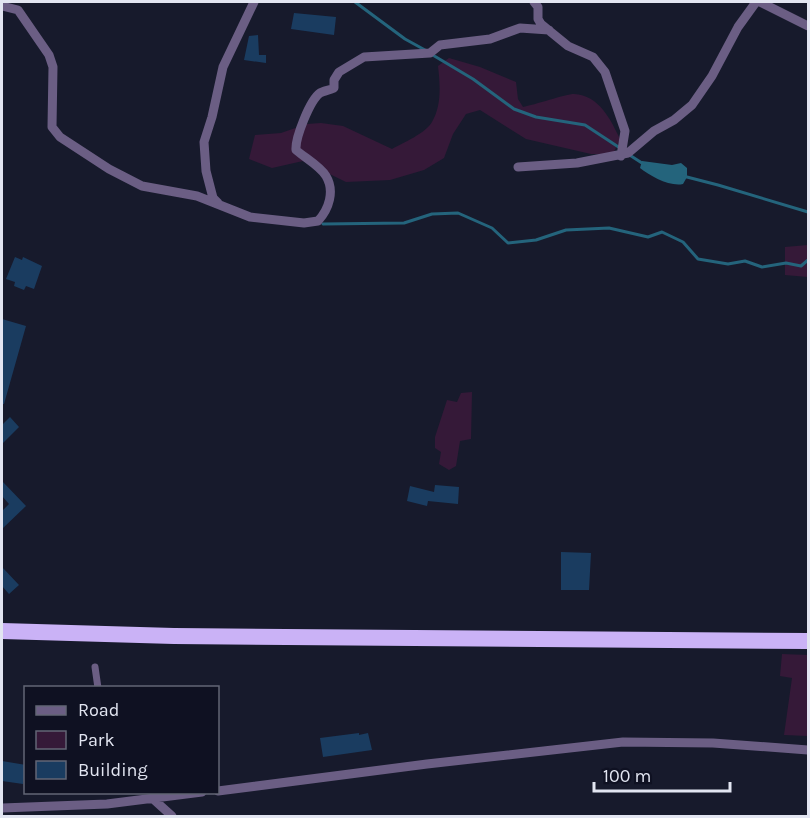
<svg xmlns="http://www.w3.org/2000/svg" width="810" height="818" viewBox="0 0 810 818" font-family="Karla,sans-serif">
<style>
.green{fill:#351938}
.water{fill:#24647c}
.lines{fill:none;stroke-linecap:round;stroke-linejoin:round}
.stream{stroke:#24647c;stroke-width:3}
.building{fill:#1a3c60}
.pedestrian{stroke:#6b5e84;stroke-width:7}
.minor{stroke:#6b5e84;stroke-width:9}
.trunk{stroke:#cab2f6;stroke-width:16}
</style>
<rect width="100%" height="100%" fill="#171a2c"/>
<path class="green" d="M449,58L480,67L516,82L518,99L523,107C534,105 566,94 574,94C599,95 611,120 620,139L613,154H591L526,139L480,110L466,114L453,134L444,158L424,170L390,180L346,182L303,161L272,168L249,159L255,135L281,133L307,124L321,123L343,126L392,149C403,143 426,133 432,122C442,105 440,84 438,66Z
M808,245V277L785,275V247Z
M472,392L471,439L460,441L456,466L449,470L439,464L441,452L435,448V437L447,400L457,402L461,393Z
M782,654L808,655V736L784,735L792,678L780,676Z"/>
<path class="water" d="M642,161L672,165L681,163L687,168V177L683,184C670,187 650,176 640,168Z"/>
<g class="lines">
<path class="stream" d="M355,2L405,39L425,50
M431,54L473,79L514,109L536,117L585,125L620,148
M628,154L645,165
M683,176L718,185L808,212
M323,224L404,223L432,214L458,213L492,228L508,243L536,240L566,230L609,228L648,237L662,232L683,242L698,259L728,264L745,261L762,267L786,263L801,266L808,260"/>
</g>
<path class="building" d="M294,13L336,17L334,35L291,29Z
M258,35L259,55H266V63L244,60L249,36Z
M15,257L22,260L23,257L42,266L34,289L26,286L24,290L14,286L15,282L6,279Z
M2,319L26,326L4,404H2Z
M10,417L19,427L2,444V425Z
M2,481L26,506L2,529V511L9,504L2,496Z
M435,485L459,487L458,504L428,501L427,506L407,501L410,486L434,492Z
M561,552L591,553L589,590H561Z
M2,567L19,585L9,594L2,586Z
M359,733V735L368,733L372,750L323,757L320,738Z
M2,761L26,765V778H24L23,784L2,781Z"/>
<g class="lines">
<path class="pedestrian" d="M95,667L98,688"/>
<path class="minor" d="M534,2L538,7V19L541,24L568,46L593,57L605,72L625,131L621,156
M760,2L808,26
M2,6L18,10L49,55L53,67L52,127L60,137L109,169L142,186L197,196L250,217L304,223L318,221C329,209 335,191 326,176C320,166 305,158 296,150C295,138 310,100 320,93C323,91 330,90 334,88V80L339,72L364,57L430,53L440,45L490,39L520,28L549,30
M518,167L577,163L628,153L654,131L674,120L692,105L712,76L738,27L756,2
M218,203L213,198L206,171L204,142L212,117L223,67L254,2
M218,791L427,764L623,742L713,743L808,750
M152,798L172,816
M2,808L107,804L202,792"/>
<path class="trunk" d="M2,631L174,636L808,641"/>
</g>
<rect width="810" height="818" fill="none" stroke="#e2e5f1" stroke-width="6"/>
<rect x="24" y="686" width="195" height="108" fill="#0f1122" stroke="#636675" stroke-width="1.5"/>
<rect x="36" y="706" width="30" height="9" fill="#6b5e84" stroke="#636675" stroke-width="1.5"/>
<text x="78" y="716" font-size="18" fill="#e2e5f1">Road</text>
<rect x="36" y="731" width="30" height="18" fill="#351938" stroke="#636675" stroke-width="1.5"/>
<text x="78" y="746" font-size="18" fill="#e2e5f1">Park</text>
<rect x="36" y="761" width="30" height="18" fill="#1a3c60" stroke="#636675" stroke-width="1.5"/>
<text x="78" y="776" font-size="18" fill="#e2e5f1">Building</text>
<path d="M594 782v9h136v-9" fill="none" stroke="#e2e5f1" stroke-width="3"/>
<text x="603" y="782" font-size="18" fill="#e2e5f1" stroke="#0f1122" stroke-width="4.5" paint-order="stroke">100 m</text>
</svg>
